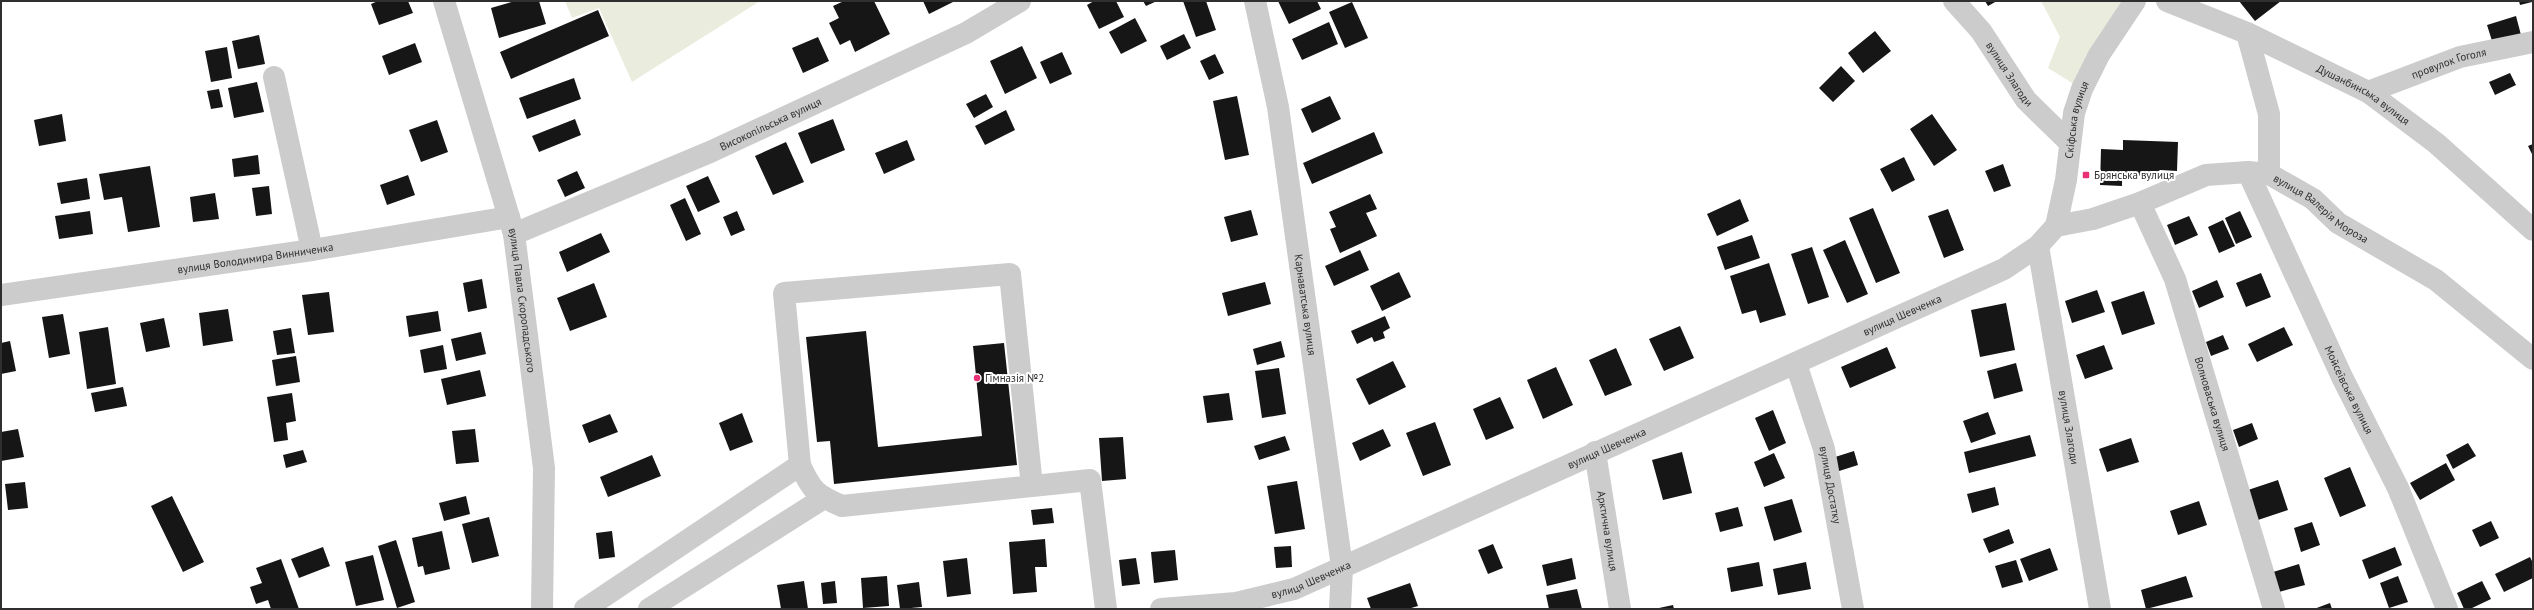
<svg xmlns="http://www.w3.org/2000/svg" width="2534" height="610" viewBox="0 0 2534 610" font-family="'PT Sans',sans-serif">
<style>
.green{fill:#eaecdd}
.building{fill:#161616}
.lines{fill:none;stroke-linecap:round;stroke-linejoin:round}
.minor{stroke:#ccc;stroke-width:22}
.poi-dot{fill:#e73076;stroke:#fff;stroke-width:1.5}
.labels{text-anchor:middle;stroke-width:4;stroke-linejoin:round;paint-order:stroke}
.street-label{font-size:11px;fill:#2f2f2f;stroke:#fff}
.poi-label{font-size:11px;fill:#2f2f2f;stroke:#fff;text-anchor:start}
</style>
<rect width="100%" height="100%" fill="#fff"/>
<path class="green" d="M565,1H760L632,82L599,8L572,18Z
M2041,1H2135L2082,89L2048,68L2060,37Z"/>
<path class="building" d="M378,1H408L413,13L379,25L371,4Z
M515,1H539L546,24L499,38L491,8Z
M844,1H874L890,34L855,52L850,40L840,45L829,23L839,18L833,6Z
M923,1H955L929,14Z
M1094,1H1116L1124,17L1099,29L1087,5Z
M1143,1H1157L1146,6Z
M1183,1H1206L1216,30L1196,37Z
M1278,1H1317L1321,9L1289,24Z
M1985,1H1997L1988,6Z
M2239,1H2281L2255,21Z
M2519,1H2532V2L2520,5Z
M1352,2L1368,38L1345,48L1329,12Z
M598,10L609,36L511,79L500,52Z
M2516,16L2521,35L2493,44L2487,25Z
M1135,18L1147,41L1121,54L1109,32Z
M1329,22L1338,44L1302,60L1292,39Z
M1875,31L1891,51L1863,73L1848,53Z
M1184,34L1191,48L1167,60L1160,46Z
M259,35L265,64L238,69L232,41Z
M818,37L829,61L803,73L792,48Z
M415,43L422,62L389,75L382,56Z
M1022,46L1037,78L1005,94L990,61Z
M227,47L232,78L211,82L205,51Z
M1062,52L1072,74L1050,84L1040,62Z
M1215,54L1224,73L1209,80L1200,61Z
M1841,66L1855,81L1833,102L1819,88Z
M2510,73L2516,85L2495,95L2489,82Z
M574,78L581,99L527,119L519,98Z
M257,82L264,112L234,118L228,88Z
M219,89L223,107L211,109L207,91Z
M986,94L993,107L974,118L966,104Z
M1237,96L1249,155L1225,160L1213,101Z
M1330,96L1341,119L1312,133L1301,109Z
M1006,110L1015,130L985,145L975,126Z
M62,114L66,141L39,146L34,120Z
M1932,114L1957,150L1934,166L1910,129Z
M575,119L581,135L539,152L532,136Z
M833,119L845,150L811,164L798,133Z
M437,120L448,152L421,162L409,130Z
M1374,132L1383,153L1312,184L1303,163Z
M907,140L915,160L884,174L875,153Z
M2123,140L2178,142L2177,171L2160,170L2152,176L2122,175V186L2100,185L2101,149L2123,150Z
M786,142L804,182L773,195L755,156Z
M2533,144V156L2528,146Z
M258,155L260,174L234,177L232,159Z
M1904,157L1915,180L1892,192L1880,169Z
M2003,164L2011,186L1994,192L1985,171Z
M150,166L160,227L128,232L122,197L104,200L99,174Z
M577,171L585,188L565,197L557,180Z
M408,175L415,195L387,205L380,185Z
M708,176L720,202L698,212L686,186Z
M87,178L90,199L61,204L57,183Z
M269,186L272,214L256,216L252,188Z
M215,193L219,219L193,222L190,197Z
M1370,194L1377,209L1366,213L1377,236L1340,253L1330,229L1336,227L1329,212Z
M685,198L701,234L686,241L670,205Z
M1740,199L1749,221L1717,236L1707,214Z
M1873,208L1900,273L1876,283L1849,218Z
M1948,209L1964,250L1944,258L1928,216Z
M1251,210L1258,235L1231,242L1224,217Z
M90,211L93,234L59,239L55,216Z
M737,211L745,230L731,236L723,217Z
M2240,211L2252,237L2236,244L2225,218Z
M2189,216L2198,235L2175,245L2167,225Z
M2223,220L2235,246L2219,253L2208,227Z
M601,233L610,252L567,272L559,252Z
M1752,235L1760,258L1725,270L1717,247Z
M1845,240L1868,294L1847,303L1823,250Z
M1812,247L1829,297L1808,304L1791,254Z
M1360,250L1369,270L1334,286L1325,266Z
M1769,263L1786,315L1760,323L1756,310L1742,314L1730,276Z
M1399,272L1411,297L1382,311L1370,286Z
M2261,273L2271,297L2246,307L2236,283Z
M482,279L487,308L468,312L463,283Z
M2217,280L2224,297L2199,308L2192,291Z
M1265,282L1271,304L1228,316L1222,293Z
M594,283L607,317L570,331L557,298Z
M2097,290L2105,312L2072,323L2065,301Z
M2144,291L2155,324L2122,335L2111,302Z
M329,292L334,332L308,335L302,295Z
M2006,303L2015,350L1980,357L1971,310Z
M228,309L233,341L203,346L199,313Z
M438,311L441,331L409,337L406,316Z
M63,314L70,354L49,358L42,317Z
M1385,316L1390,328L1383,332L1385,338L1374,342L1372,337L1357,344L1351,331Z
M164,318L170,347L146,352L140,323Z
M1680,326L1694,358L1664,371L1649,339Z
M108,327L116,384L87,389L79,332Z
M2284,327L2293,345L2257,362L2248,344Z
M291,328L295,353L277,355L273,331Z
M866,331L878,447L982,436L973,346L1004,343L1017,465L834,484L830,441L817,442L806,337Z
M481,332L486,354L456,361L451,339Z
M2223,335L2229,349L2211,356L2206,342Z
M10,341L16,371L1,374V343Z
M1281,341L1285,357L1257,365L1253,349Z
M443,345L447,369L424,373L420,350Z
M2104,345L2113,369L2085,379L2076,355Z
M1887,347L1896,368L1850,388L1841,367Z
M1616,348L1632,385L1605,396L1589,360Z
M296,356L300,382L276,386L272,360Z
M1393,361L1406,387L1369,405L1356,379Z
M2016,363L2023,391L1994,399L1987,371Z
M1556,367L1573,405L1543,419L1527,380Z
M1279,368L1286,414L1262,418L1255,371Z
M480,370L486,396L447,405L441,379Z
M123,387L127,406L95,412L91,393Z
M292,393L296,421L286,423L288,440L274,442L267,397Z
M1229,393L1233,420L1207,423L1203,396Z
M1500,397L1514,428L1486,440L1473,409Z
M1773,410L1786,443L1769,451L1755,418Z
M1988,412L1996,434L1971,443L1963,421Z
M742,413L753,442L730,451L719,423Z
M610,414L618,432L589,443L582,425Z
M1435,422L1451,465L1423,476L1406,433Z
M2252,423L2258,439L2239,447L2233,430Z
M18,429L24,457L1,461V432Z
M475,429L479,462L456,464L452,431Z
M1383,429L1391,446L1360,461L1352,443Z
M2030,435L2036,456L1969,473L1964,452Z
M1285,436L1290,450L1259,460L1254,446Z
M1123,437L1126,479L1102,481L1099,438Z
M2131,438L2139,462L2107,472L2099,449Z
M2468,443L2476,456L2453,469L2446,455Z
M303,450L307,462L286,468L283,455Z
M1854,451L1858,465L1836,472L1832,458Z
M1682,452L1692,493L1663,500L1652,460Z
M1774,453L1785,478L1764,487L1754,462Z
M652,455L661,476L608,497L600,477Z
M2446,463L2455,480L2420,500L2410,483Z
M2350,467L2366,506L2340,517L2324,478Z
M2278,480L2288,510L2258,520L2248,490Z
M1297,481L1305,529L1275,534L1267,486Z
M25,482L28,508L8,510L5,484Z
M1995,487L1999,505L1972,513L1967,494Z
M172,496L204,562L183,572L151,506Z
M466,496L470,514L444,521L439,503Z
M1792,499L1802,532L1774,541L1764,507Z
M2199,501L2207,525L2178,535L2170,511Z
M1738,507L1743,526L1720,532L1715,513Z
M1052,508L1054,523L1033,525L1031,510Z
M489,517L499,556L472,563L462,524Z
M2491,521L2499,538L2480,547L2472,530Z
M2312,522L2320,545L2301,552L2294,528Z
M2009,529L2014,543L1989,553L1983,539Z
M442,531L450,569L425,575L423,566L418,567L412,538Z
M612,531L615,557L599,559L596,533Z
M1045,539L1047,567H1035L1037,592L1013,594L1009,542Z
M396,540L415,602L397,608L378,546Z
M1493,544L1503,568L1488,574L1478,550Z
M1291,546L1292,567L1276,568L1274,547Z
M323,547L330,566L299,578L291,559Z
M2395,547L2402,565L2369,579L2362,560Z
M2050,548L2058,570L2029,581L2020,559Z
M1175,550L1178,580L1154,583L1151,552Z
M373,555L384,600L356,606L345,562Z
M2530,557L2533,563V578L2504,592L2495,574Z
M967,558L971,594L947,597L943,561Z
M1136,558L1140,584L1122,586L1119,560Z
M1572,558L1576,579L1547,586L1542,565Z
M281,559L299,609H271L268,600L256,604L250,587L262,583L256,568Z
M2016,560L2023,582L2002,588L1995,566Z
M1759,562L1763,586L1731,592L1727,568Z
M1806,562L1811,589L1778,595L1773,569Z
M2299,564L2305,585L2279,592L2273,572Z
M887,576L889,606L863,608L861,578Z
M2186,576L2193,597L2146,609L2141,590Z
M2398,576L2408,602L2389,608L2380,583Z
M804,581L808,609H781L777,585Z
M835,581L837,603L823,604L821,583Z
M2482,581L2491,599L2470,609H2464L2457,593Z
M919,582L922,607L900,609L897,585Z
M1410,583L1418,606L1408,609H1371L1367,598Z
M1577,589L1582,609H1549L1546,595Z
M2330,603L2332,609H2314Z
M1673,605L1674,609H1659V608Z"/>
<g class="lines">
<g class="minor">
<path id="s1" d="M444,1L514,234L544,468L542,609"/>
<path id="s2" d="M1255,1L1278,107L1342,567L1340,609"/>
<path id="s3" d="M1954,1L1981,31L2026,100L2070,143"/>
<path id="s4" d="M2167,1L2247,33L2368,92L2436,143L2533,230"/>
<path d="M2247,33L2269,114V174"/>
<path d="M274,77L312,250"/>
<path id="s5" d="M2368,92L2460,57L2533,42"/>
<path id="s6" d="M2248,172L2342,377L2398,488L2447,609"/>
<path id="s7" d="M2140,203L2175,279L2274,609"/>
<path id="s8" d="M2056,226L2093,219L2140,203L2206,175L2248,172L2269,174L2313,199L2338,223L2436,280L2533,359"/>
<path id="s9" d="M514,234L710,152L966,33L1020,1"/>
<path id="s10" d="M2038,246L2100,609"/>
<path id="s11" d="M1,295L312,250L509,217"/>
<path id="s12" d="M1796,364L1824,449L1853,609"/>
<path id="s13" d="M1595,452L1620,609"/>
<path d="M1032,486L1010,274L784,293L800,465C812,491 816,495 842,506L1090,480L1106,609"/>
<path d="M585,609L800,465"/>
<path d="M649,609L824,498"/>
<path id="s14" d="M1161,609L1236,603L1294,589L2004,269L2038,246L2056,226L2066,180L2074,113L2082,89L2099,55L2135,1"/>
</g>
</g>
<g class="poi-dot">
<rect x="2082" y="171" width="8" height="8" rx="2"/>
<circle cx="977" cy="378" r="4"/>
</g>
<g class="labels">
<g class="street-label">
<text dy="4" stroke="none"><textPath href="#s5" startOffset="86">провулок Гоголя</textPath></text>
<text dy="4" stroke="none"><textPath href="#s3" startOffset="92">вулиця Злагоди</textPath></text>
<text dy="4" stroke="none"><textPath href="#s4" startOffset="218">Душанбинська вулиця</textPath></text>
<text dy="4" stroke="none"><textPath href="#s14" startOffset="1090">Скіфська вулиця</textPath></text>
<text dy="4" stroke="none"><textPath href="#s9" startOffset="279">Високопільська вулиця</textPath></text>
<text dy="4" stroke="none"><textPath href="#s8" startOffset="285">вулиця Валерія Мороза</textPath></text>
<text dy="4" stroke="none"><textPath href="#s11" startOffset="257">вулиця Володимира Винниченка</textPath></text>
<text dy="4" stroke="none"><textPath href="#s1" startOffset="310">вулиця Павла Скоропадського</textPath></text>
<text dy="4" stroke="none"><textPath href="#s2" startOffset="308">Карнаватська вулиця</textPath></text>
<text dy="4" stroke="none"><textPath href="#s14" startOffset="802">вулиця Шевченка</textPath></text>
<text dy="4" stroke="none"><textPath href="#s6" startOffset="240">Мойсеївська вулиця</textPath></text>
<text dy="4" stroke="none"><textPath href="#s7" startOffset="214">Волноваська вулиця</textPath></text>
<text dy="4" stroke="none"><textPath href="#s10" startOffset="184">вулиця Злагоди</textPath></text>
<text dy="4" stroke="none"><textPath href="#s14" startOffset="478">вулиця Шевченка</textPath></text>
<text dy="4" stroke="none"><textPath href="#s12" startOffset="126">вулиця Достатку</textPath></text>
<text dy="4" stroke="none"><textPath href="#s13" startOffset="80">Арктична вулиця</textPath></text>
<text dy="4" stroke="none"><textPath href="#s14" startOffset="154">вулиця Шевченка</textPath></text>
</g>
<g class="poi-label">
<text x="2094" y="179">Брянська вулиця</text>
<text x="985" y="382">Гімназія №2</text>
</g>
</g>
<rect width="2534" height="610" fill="none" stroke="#2f2f2f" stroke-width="4"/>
</svg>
